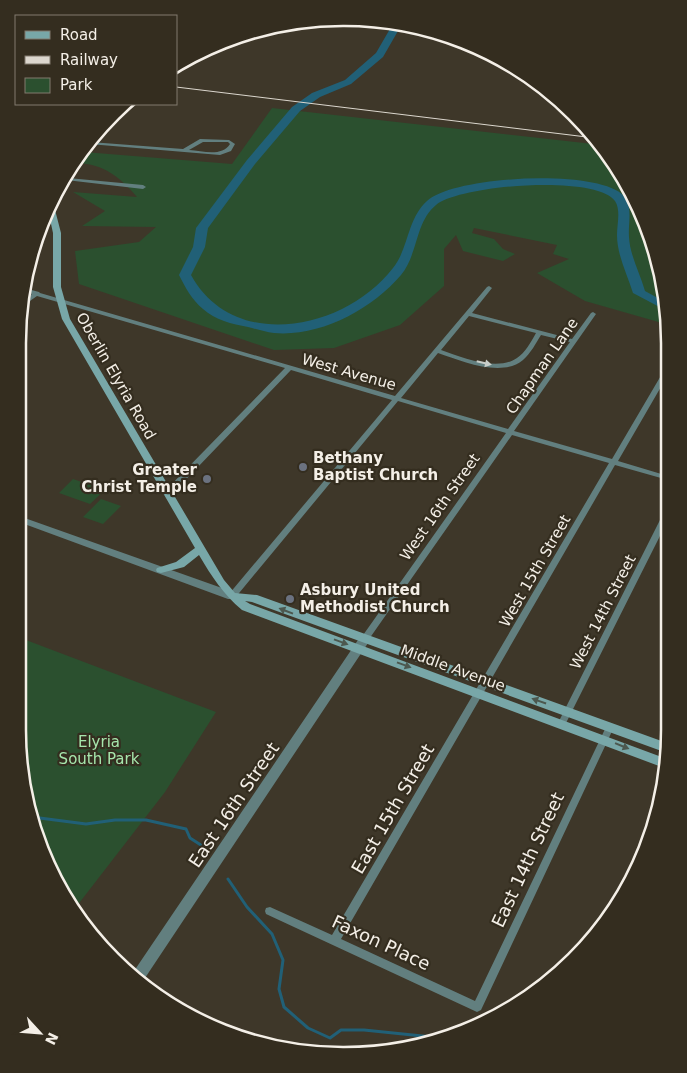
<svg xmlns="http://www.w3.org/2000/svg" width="687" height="1073" viewBox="0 0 687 1073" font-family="'DejaVu Sans',sans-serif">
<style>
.green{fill:#2b502f}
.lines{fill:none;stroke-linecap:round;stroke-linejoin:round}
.stream{stroke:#216077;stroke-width:3}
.river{fill:#216077;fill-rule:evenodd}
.minor{fill:#627f7f;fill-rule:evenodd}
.tertiary{fill:#627f7f;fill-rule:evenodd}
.secondary{fill:#78a7a8;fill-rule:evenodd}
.rail{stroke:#dcd7ce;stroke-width:1}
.oneway{fill:#c8cdc8}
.oneway2{fill:#4c584f}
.worship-dot{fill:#6b7280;stroke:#342d1f;stroke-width:2}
.labels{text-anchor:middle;stroke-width:4.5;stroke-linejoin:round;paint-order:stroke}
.street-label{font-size:15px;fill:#f4efe7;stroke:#342d1f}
.poi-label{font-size:15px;font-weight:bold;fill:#f4efe7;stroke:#342d1f;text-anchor:start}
.park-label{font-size:15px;fill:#a6e6ac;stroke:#342d1f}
.near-street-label{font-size:18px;fill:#f4efe7;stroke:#342d1f}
.rim{fill:none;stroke:#f4efe7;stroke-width:2.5}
</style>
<rect width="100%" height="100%" fill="#3e3729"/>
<path class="green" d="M272,108L602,145L636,200L658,259L669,325L585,301L537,273L569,259L553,254L557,245L474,228L472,233L494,239L503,249L515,254L503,261L463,251L456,235L444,249V286L400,325L334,348L274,350L79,284L75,251L139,242L156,227L82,226L105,211L73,192L137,197C120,177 104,164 77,163L84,152L232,164Z
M73,479L105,490L90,504L59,493Z
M101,499L121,506L103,524L83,517Z
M18,637L216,712L165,792L73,911L35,834L18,729Z"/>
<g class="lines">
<path class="stream" d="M32,817L86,824L115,820H146L186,829L190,838L204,847
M228,879L247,907L272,934L283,960L279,989L284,1007L308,1028L330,1038L341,1030H364L442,1038"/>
<path class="river" d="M394,22L402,24L383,57L351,84L320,97L300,111L255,164L208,228L205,247L191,275C234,353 345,330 393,268C409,248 407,219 427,201C453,176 598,168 624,196C633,207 628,223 629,237C630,256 640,273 645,291L665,302L667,311L633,293C627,274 617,255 617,235C617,224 621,210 615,201C596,174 460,185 436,205C415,222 418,255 401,275C371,310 320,337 274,333C265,332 256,329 248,327C232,324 215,320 203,309C192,300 185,287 179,275L193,247L196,228L247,160L292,107L312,93L345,80L376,53Z"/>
<path class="minor" d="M200,139L229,140L235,144L231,151L220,155L89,144L90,142L183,149ZM203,142H228L230,144C222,157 203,151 189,150Z
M68,178L143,185L146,187L143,189L66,180Z
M489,286L492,288L472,313L572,339L591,313L593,312L596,314L514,431L612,459L666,367L669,365V373L618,461L668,476V480L615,465L341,939L475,1001L606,727L607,725L610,724L613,725L614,727L481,1010L477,1012L266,914L265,911L266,908L270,907L332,935L609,463L512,435L367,642H361L360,640L361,638L506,433L398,401L235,598H229L228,596L229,594L392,400L291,370L171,495H165L164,493L165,491L285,368L37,296L20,308V303L32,294L23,292L24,288L39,292L40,293L395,396L487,287ZM469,316L536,333C531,342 525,353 517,358C497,372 461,357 441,350ZM541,335L570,342L508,429L401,398L438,353C461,361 502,378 523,360C531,353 536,343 541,335Z
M665,510H668V520L566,723L565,725L562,726L559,725L558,723Z"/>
<path class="tertiary" d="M19,516L236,593L237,596L236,599H228L19,522Z
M364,636L368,637L369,640L368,643L141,984L132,974L360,637Z"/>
<path class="secondary" d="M51,204L54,206L61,233V287L70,319L224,580L235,593L257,595L667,743V753L252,602L245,601L250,604L667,759V769L242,610C223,594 212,577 199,555L184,567L161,573L157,572L156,570L157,568L176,562L195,548L62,319L53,287V233L48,210Z"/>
<path class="rail" d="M176,87L595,138"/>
</g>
<defs><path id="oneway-solid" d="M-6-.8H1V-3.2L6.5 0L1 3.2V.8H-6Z" transform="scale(1.25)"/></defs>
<use class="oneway" href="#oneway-solid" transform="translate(484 363) rotate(13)"/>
<g class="oneway2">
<use href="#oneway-solid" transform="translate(286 611) rotate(-159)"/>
<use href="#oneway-solid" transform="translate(341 642) rotate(20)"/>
<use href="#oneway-solid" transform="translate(404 665) rotate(20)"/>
<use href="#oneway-solid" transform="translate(539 701) rotate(-161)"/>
<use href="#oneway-solid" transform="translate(622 746) rotate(22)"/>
</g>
<g class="worship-dot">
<circle cx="303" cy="467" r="5"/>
<circle cx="207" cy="479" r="5"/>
<circle cx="290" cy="599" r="5"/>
</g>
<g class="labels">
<g class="street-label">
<text transform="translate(542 366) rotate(-55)" y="5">Chapman Lane</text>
<text transform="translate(349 372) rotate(16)" y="5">West Avenue</text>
<text transform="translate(116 376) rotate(60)" y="5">Oberlin Elyria Road</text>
<text transform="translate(440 507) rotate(-55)" y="5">West 16th Street</text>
<text transform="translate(535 571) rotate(-60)" y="5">West 15th Street</text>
<text transform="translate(603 612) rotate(-63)" y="5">West 14th Street</text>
<text transform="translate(453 668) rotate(20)" y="5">Middle Avenue</text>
</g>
<g class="poi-label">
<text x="313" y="463">Bethany<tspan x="313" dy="17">Baptist Church</tspan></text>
<text x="197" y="475" text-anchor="end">Greater<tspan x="197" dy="17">Christ Temple</tspan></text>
<text x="300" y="595">Asbury United<tspan x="300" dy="17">Methodist Church</tspan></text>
</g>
<g class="park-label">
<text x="99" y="747">Elyria<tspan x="99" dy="17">South Park</tspan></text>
</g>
<g class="near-street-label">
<text transform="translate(234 805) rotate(-56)" y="6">East 16th Street</text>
<text transform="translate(393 809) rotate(-60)" y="6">East 15th Street</text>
<text transform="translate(528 860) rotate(-65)" y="6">East 14th Street</text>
<text transform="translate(381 943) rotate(25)" y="6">Faxon Place</text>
</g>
</g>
<path d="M0 0H687V1073H0ZM343 26H344A317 317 0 0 1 661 343V730A317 317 0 0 1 344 1047H343A317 317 0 0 1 26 730V343A317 317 0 0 1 343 26Z" fill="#342d1f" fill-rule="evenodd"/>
<path class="rim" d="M343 26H344A317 317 0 0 1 661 343V730A317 317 0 0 1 344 1047H343A317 317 0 0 1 26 730V343A317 317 0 0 1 343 26Z"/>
<rect x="15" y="15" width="162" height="90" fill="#342d1f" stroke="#817b6f"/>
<rect x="25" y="31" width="25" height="8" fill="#78a7a8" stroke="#817b6f"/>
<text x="60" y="40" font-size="15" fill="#f4efe7">Road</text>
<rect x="25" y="56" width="25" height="8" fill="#dcd7ce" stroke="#817b6f"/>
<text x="60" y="65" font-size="15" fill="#f4efe7">Railway</text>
<rect x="25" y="78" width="25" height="15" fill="#2b502f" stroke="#817b6f"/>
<text x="60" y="90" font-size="15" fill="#f4efe7">Park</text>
<g transform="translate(40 1033) rotate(116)" stroke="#342d1f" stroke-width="4" paint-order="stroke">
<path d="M0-4L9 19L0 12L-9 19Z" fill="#f4efe7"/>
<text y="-8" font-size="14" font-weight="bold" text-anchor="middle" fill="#f4efe7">N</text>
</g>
</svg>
